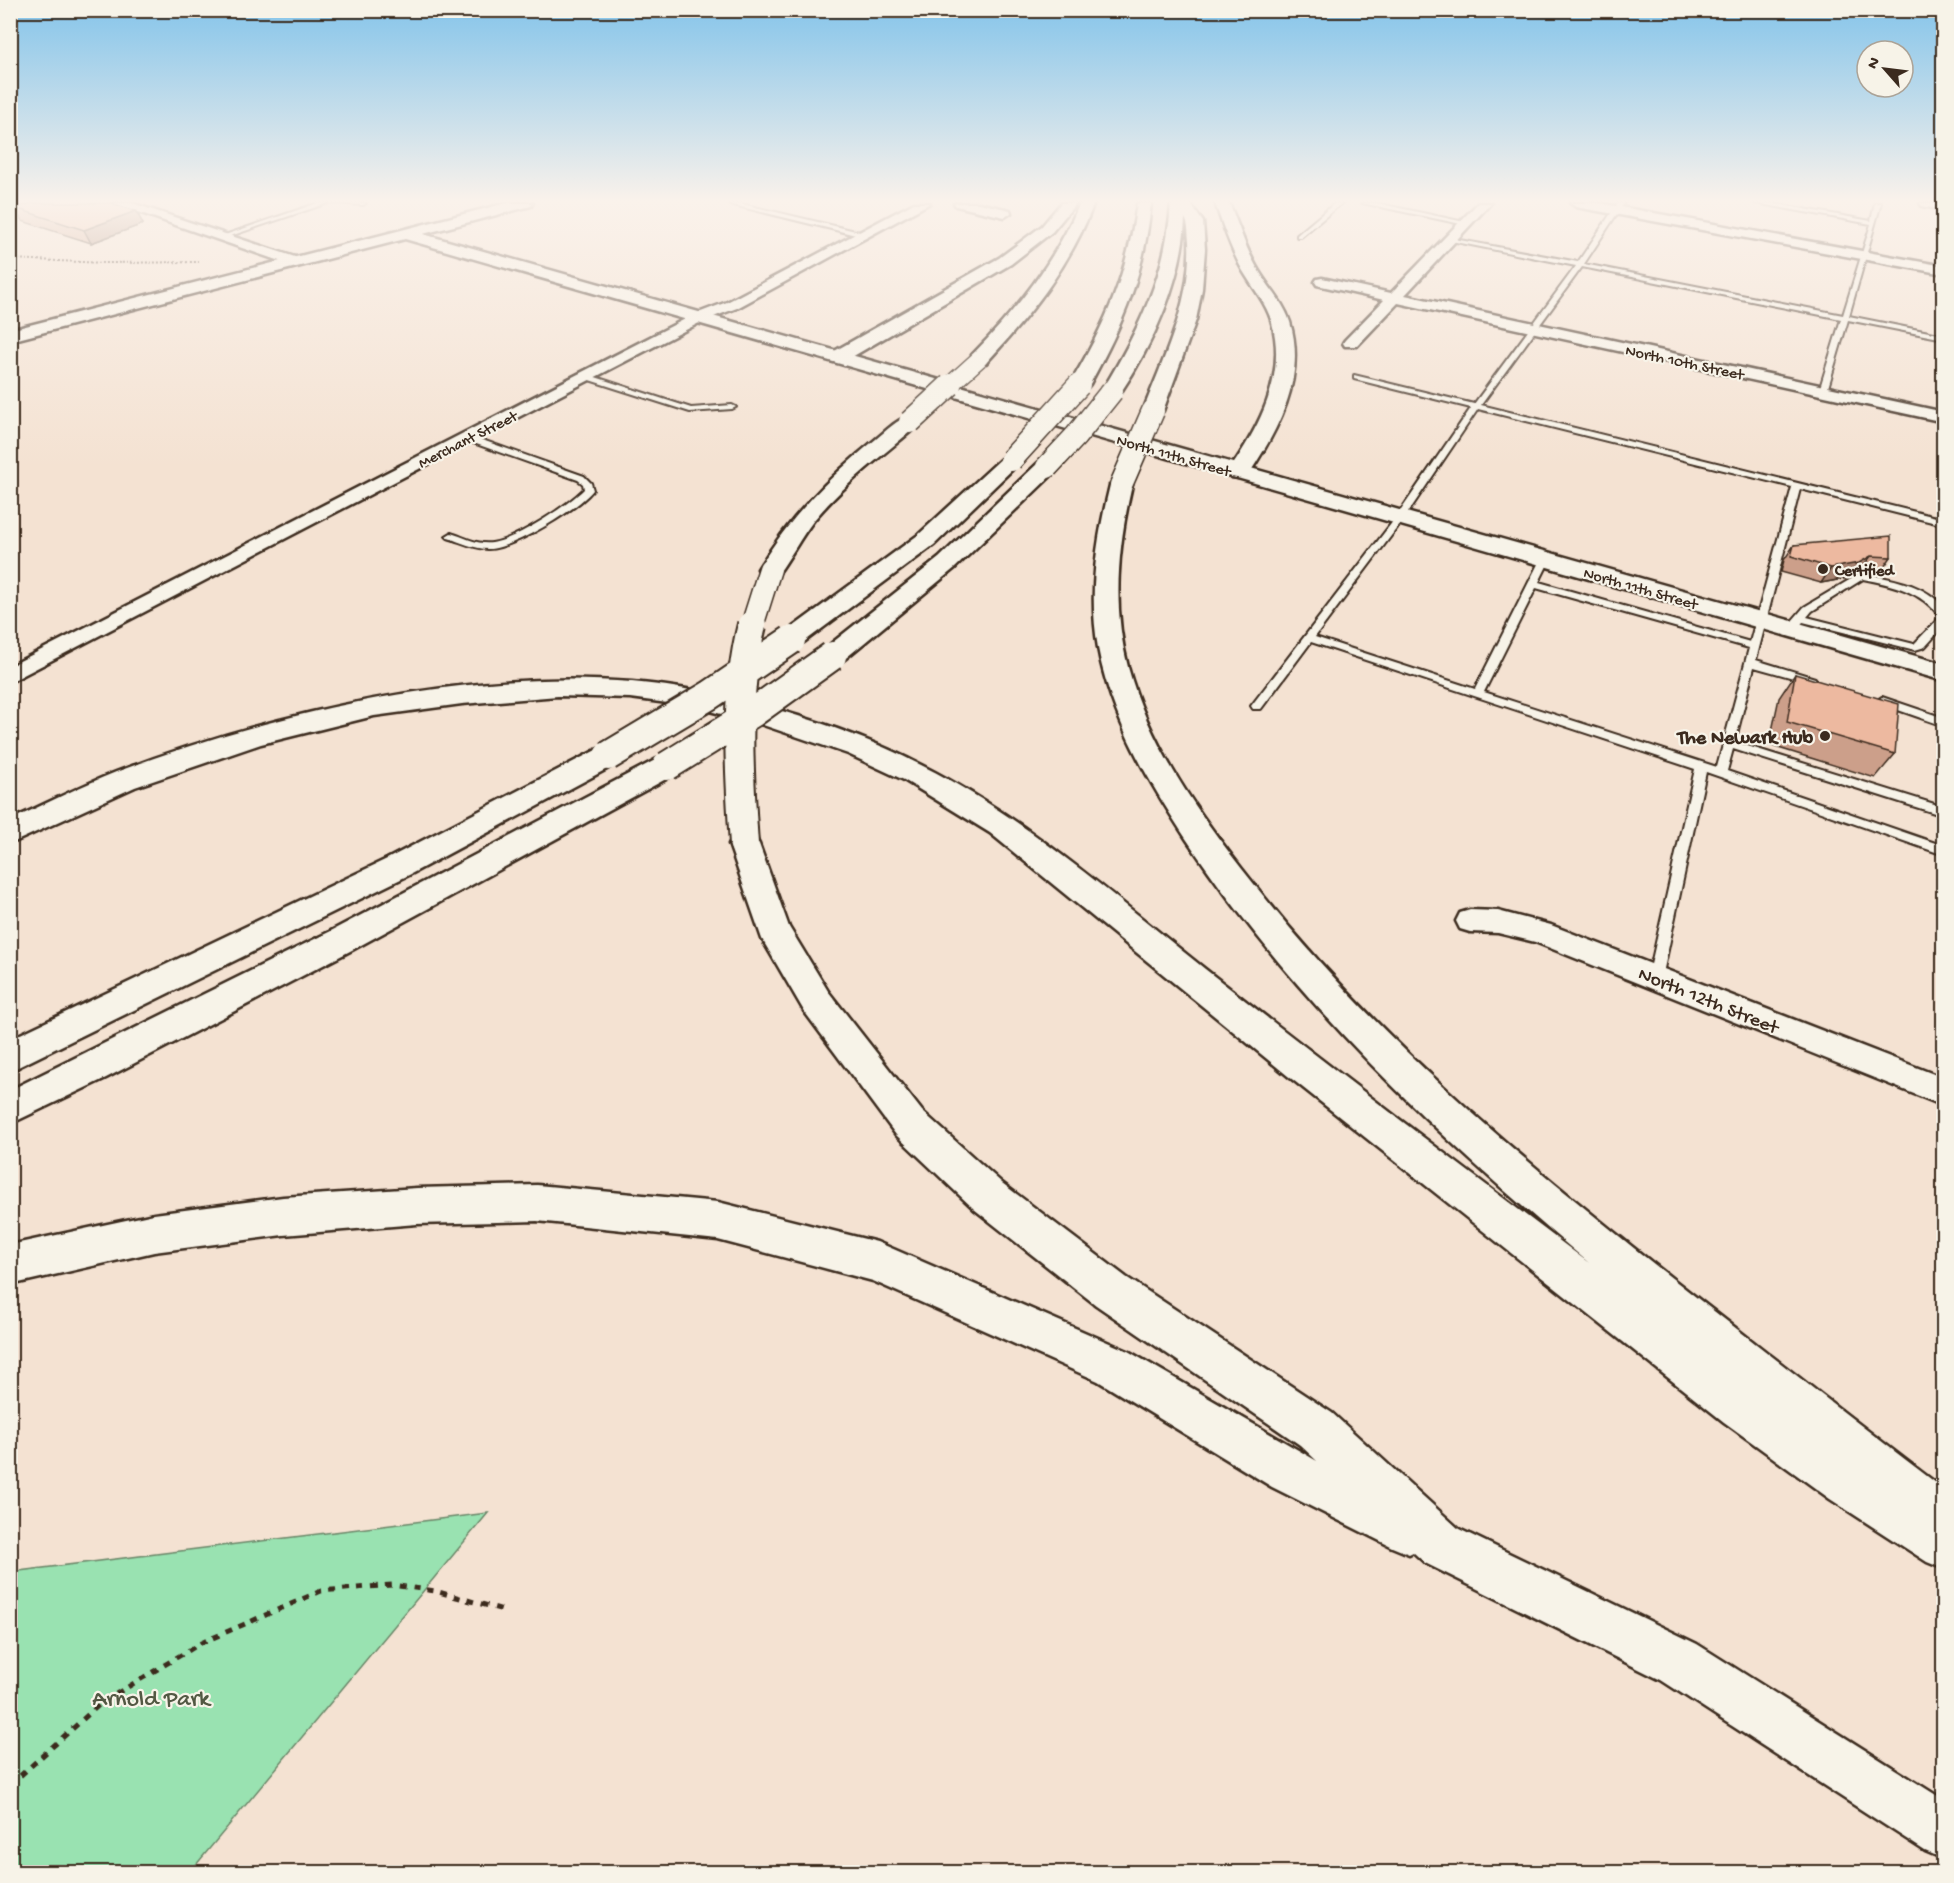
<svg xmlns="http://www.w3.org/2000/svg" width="1954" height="1883" viewBox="0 0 1954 1883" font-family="'Gochi Hand',sans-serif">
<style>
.green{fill:#99e2b1;stroke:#6a8668;stroke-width:1.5}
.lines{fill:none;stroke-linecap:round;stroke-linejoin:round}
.service-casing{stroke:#3b2a1e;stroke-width:4}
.minor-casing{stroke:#3b2a1e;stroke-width:5}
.tertiary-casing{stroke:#3b2a1e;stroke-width:5}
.motorway-casing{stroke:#3b2a1e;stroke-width:5}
.path-far1{stroke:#3b2a1e;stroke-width:2;stroke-dasharray:2 2;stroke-linecap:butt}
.path{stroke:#3b2a1e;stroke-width:5;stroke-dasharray:7 7;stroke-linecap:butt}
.service{fill:#f7f3e8;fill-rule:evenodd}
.minor{fill:#f7f3e8;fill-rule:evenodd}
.tertiary{fill:#f7f3e8;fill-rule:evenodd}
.motorway{fill:#f7f3e8;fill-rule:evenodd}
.motorway-bridge-far2-casing{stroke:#3b2a1e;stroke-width:19;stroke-linecap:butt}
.motorway-bridge-far1-casing{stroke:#3b2a1e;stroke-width:25;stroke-linecap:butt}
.motorway-bridge-casing{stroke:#3b2a1e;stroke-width:32;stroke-linecap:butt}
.motorway-bridge-far2{stroke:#f7f3e8;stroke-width:16}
.motorway-bridge-far1{stroke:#f7f3e8;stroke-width:22}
.motorway-bridge{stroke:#f7f3e8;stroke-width:28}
.wall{fill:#cc9f8a;stroke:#3b2a1e;stroke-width:1.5}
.shaded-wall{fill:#a68270;stroke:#3b2a1e;stroke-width:1.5}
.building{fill:#edb9a0;stroke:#3b2a1e;stroke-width:1.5}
.poi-dot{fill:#3b2a1e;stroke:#f7f3e8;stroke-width:2}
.labels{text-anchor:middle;stroke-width:4.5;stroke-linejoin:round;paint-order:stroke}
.far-street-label{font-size:16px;fill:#3b2a1e;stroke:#f7f3e8}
.far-poi-label{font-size:16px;font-weight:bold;fill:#3b2a1e;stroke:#f7f3e8;text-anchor:start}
.poi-label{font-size:20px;font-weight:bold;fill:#3b2a1e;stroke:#f7f3e8;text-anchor:end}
.street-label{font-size:20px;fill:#3b2a1e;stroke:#f7f3e8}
.near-park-label{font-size:24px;fill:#525843;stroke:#f7f3e8}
</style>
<rect width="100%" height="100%" fill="#f4e2d2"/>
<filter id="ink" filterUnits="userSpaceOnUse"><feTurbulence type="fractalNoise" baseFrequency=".0167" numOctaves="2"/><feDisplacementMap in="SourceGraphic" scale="12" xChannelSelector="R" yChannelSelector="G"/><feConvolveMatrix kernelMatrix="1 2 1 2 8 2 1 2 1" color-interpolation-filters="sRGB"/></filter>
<g filter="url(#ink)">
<path class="green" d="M488,1513L190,1872H11V1572Z"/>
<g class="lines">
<defs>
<path id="service" d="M318,203H328L224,238L219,237Z
M333,203H366L363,205Z
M738,203L864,233L867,235L864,237L729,204Z
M1335,203H1342L1301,237H1297V235Z
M1362,203H1376L1469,223L1466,225Z
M1618,203H1624L1584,264L1843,315L1871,224L1755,203H1771L1871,221L1875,203H1881L1849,316L1944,335V339L1848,320L1827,391L1823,393L1819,391L1841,319L1582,267L1481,405L1944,519V525L1800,489L1756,660L1815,678L1816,680L1811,683L1754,667L1735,742L1944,807V816L1733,749L1727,771L1944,846V855L1706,772L1662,978L1660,982H1650L1648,978L1695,769L1311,642L1261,709H1253L1251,706L1397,516L1471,408L1354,379V375L1474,404L1576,266L1451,241L1449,238L1578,262ZM1478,409L1792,487L1750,642L1539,582L1550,560L1545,557L1540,560L1475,689L1315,637L1403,520ZM1536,588L1749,648L1717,767L1484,692Z
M10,324L24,331V335H18L10,329Z
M586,374L691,408L732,405L736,407L732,409L690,412L583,378V374Z
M465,436H471L584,476L591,483L593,490C578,509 513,549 488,549C474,549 461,542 448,538L446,536L451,533C464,537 478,545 492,543C515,540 567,506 584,489L583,484L578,480L465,440Z
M1861,573C1890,579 1925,583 1944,608V626L1925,647L1915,650L1803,622L1794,632H1786V628L1804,607ZM1863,579C1893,585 1921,591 1940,617L1914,644L1807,617L1812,611Z
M1882,697L1944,718V726L1878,703L1876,701Z"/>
<path id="minor" d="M112,203H132L301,259L303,262L301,265H291Z
M914,203H930L737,308L703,321L10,682V666L693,315L727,302Z
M954,203H979L1010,210L1011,213L1005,217L956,206Z
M1478,203H1491L1405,295L1944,412V422L1398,303L1357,346H1345L1343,343L1345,340L1384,300L1317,285L1315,282L1317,279L1322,278L1391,293Z
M1570,203H1599L1944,266V274L1576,207Z
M1920,203H1944V210L1922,206Z
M1470,910L1498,911L1551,925L1944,1078V1106L1535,942L1498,933L1470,932L1460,929L1456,921L1460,913Z"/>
<path id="tertiary" d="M507,203H533L531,206L423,234L1944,664V681L405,239L10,341V330Z"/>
<path id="motorway" d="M1061,203H1076L1052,232L1011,264L845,361H831L829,357L831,353L999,258L1042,226Z
M1080,203H1094C1070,266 1031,314 986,363H972L970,359L972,355C1017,309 1054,263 1080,203Z
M1137,203H1151C1144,275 1124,322 1090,384L1087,388H1073L1070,384C1107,322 1127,275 1137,203Z
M1171,203H1190L1203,222L1205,249L1202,289L1196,320L1163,411L1160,415H1146L1143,411C1164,357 1192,301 1189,241C1188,233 1189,225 1185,218C1183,279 1153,345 1119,395H1105L1102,391C1138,331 1167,274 1171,203Z
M1215,203H1229C1239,226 1246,250 1259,271C1269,288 1284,303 1290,322C1307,378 1277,432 1247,477L1239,478L1231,477L1228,472C1258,429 1287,377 1272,323C1267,304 1253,288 1243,271C1231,250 1223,226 1215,203Z
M910,416L917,418L920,422L917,426C882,456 844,484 814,520C801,537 791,556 778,574L770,576L762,574L758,569C791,516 827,479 876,439C886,431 897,419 910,416Z
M1011,454L1018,456L1022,460L1018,464L934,545L800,645L791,648L782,645L778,640L782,635L918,535L1004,456Z
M1047,461L1055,462L1058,467L1055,472L955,568L841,662L832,664L823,662L819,656L823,650L939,558L1039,462Z
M1121,478L1129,480L1132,485C1118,546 1112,606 1128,667C1150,748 1202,819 1254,884C1381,1046 1540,1175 1701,1301C1782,1364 1862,1427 1944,1489V1569L1927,1562L1830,1499L1724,1422L1288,1076L990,833L904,780L848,754L760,724L690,706L630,698L558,696L462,704L374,716L261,744L135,787L10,844V820C46,804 80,786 116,772C272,713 465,668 632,682C725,690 841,723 923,766C1026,818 1115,898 1205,969C1332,1069 1461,1166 1589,1263C1439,1138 1296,1003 1187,840C1148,781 1111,718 1098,648C1088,593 1097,538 1110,485L1113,480Z
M608,747L618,749L622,756L618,763L409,875L10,1071V1039L387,859L598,749Z
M667,756L677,759L681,766L677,773L352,950L106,1078L10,1124V1090L329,932L657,759Z
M744,833L755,836L759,844L789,927L828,991L922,1111L1002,1183L1126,1277L1332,1413L1459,1529L1697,1644L1944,1800V1859L1925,1851L1661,1680L1425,1563L1413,1552L1409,1554L1392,1547L1272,1487L1098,1381L873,1281L718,1240L537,1221L417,1224L283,1235L154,1252L10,1285V1245L154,1214L283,1197L417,1188L537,1185L718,1202L877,1242L891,1248L1128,1351L1317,1461L1300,1445L1096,1305L974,1209L896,1135L804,1011L762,939L729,844L733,836Z"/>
</defs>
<use href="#service" class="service-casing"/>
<use href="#minor" class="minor-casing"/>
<use href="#tertiary" class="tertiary-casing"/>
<use href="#motorway" class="motorway-casing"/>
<path class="path-far1" d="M10,259L105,263L199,262"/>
<path class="path" d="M10,1785L101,1703L201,1643L321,1591L392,1585L435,1591L503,1610"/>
<use href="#service" class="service"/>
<use href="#minor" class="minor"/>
<use href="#tertiary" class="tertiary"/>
<use href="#motorway" class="motorway"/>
<defs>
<path id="motorway-bridge-far2" d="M948,387L979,359
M1077,387L1080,384"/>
<path id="motorway-bridge-far1" d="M910,422L950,385
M1011,460L1079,385
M1047,467L1076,436L1112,391
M1121,485L1153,411
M752,626L770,569"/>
<path id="motorway-bridge" d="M608,756L710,695L791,640
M667,766L754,712L832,656
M744,844C739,771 734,696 752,625"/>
</defs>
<use href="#motorway-bridge-far2" class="motorway-bridge-far2-casing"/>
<use href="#motorway-bridge-far1" class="motorway-bridge-far1-casing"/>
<use href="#motorway-bridge" class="motorway-bridge-casing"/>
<use href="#motorway-bridge-far2" class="motorway-bridge-far2"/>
<use href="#motorway-bridge-far1" class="motorway-bridge-far1"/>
<use href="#motorway-bridge" class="motorway-bridge"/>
</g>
<path class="wall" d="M15,208L136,211L143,224L91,243L22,221Z
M1794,545L1891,557L1880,573L1860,571L1848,578L1821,583L1781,572L1784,560Z
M1795,674L1895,754L1875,778L1769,745L1779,698Z"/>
<path class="shaded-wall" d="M136,211L143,224L91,243L84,230Z
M1871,556L1860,571L1848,578L1821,583L1831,568Z"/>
<path class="building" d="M32,203H111L136,211L84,230L15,208Z
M1891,536V557L1871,556L1859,563L1831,568L1791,556L1794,545Z
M1795,674L1899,704L1895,754L1787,722Z"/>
</g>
<linearGradient id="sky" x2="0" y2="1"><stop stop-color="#84c4ea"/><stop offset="0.43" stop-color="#faf2eb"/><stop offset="1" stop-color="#faf2eb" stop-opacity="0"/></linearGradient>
<rect width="1954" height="467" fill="url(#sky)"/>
<g class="poi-dot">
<circle cx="1823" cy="569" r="6"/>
<circle cx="1825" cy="736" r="6"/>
</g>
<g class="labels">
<g class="far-street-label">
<text transform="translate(1685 361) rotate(12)" y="6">North 10th Street</text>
<text transform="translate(467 438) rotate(-27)" y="6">Merchant Street</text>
<text transform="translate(1174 454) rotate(16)" y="6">North 11th Street</text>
<text transform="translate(1641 587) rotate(16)" y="6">North 11th Street</text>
</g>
<g class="far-poi-label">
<text x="1835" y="575">Certified</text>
</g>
<g class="poi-label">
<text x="1813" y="743">The Newark Hub</text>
</g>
<g class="street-label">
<text transform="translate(1709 999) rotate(22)" y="7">North 12th Street</text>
</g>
<g class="near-park-label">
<text x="151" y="1705">Arnold Park</text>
</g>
</g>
<rect width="1954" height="1883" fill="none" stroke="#f7f3e8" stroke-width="36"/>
<rect x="18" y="18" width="1918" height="1847" fill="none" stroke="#3b2a1e" stroke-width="2" filter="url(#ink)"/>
<g transform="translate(1885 69) rotate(298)"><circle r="28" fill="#f7f3e8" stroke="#aca397" stroke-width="1.5"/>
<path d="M0-4.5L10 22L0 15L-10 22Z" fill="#3b2a1e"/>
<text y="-9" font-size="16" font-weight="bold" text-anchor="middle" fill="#3b2a1e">N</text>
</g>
</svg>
